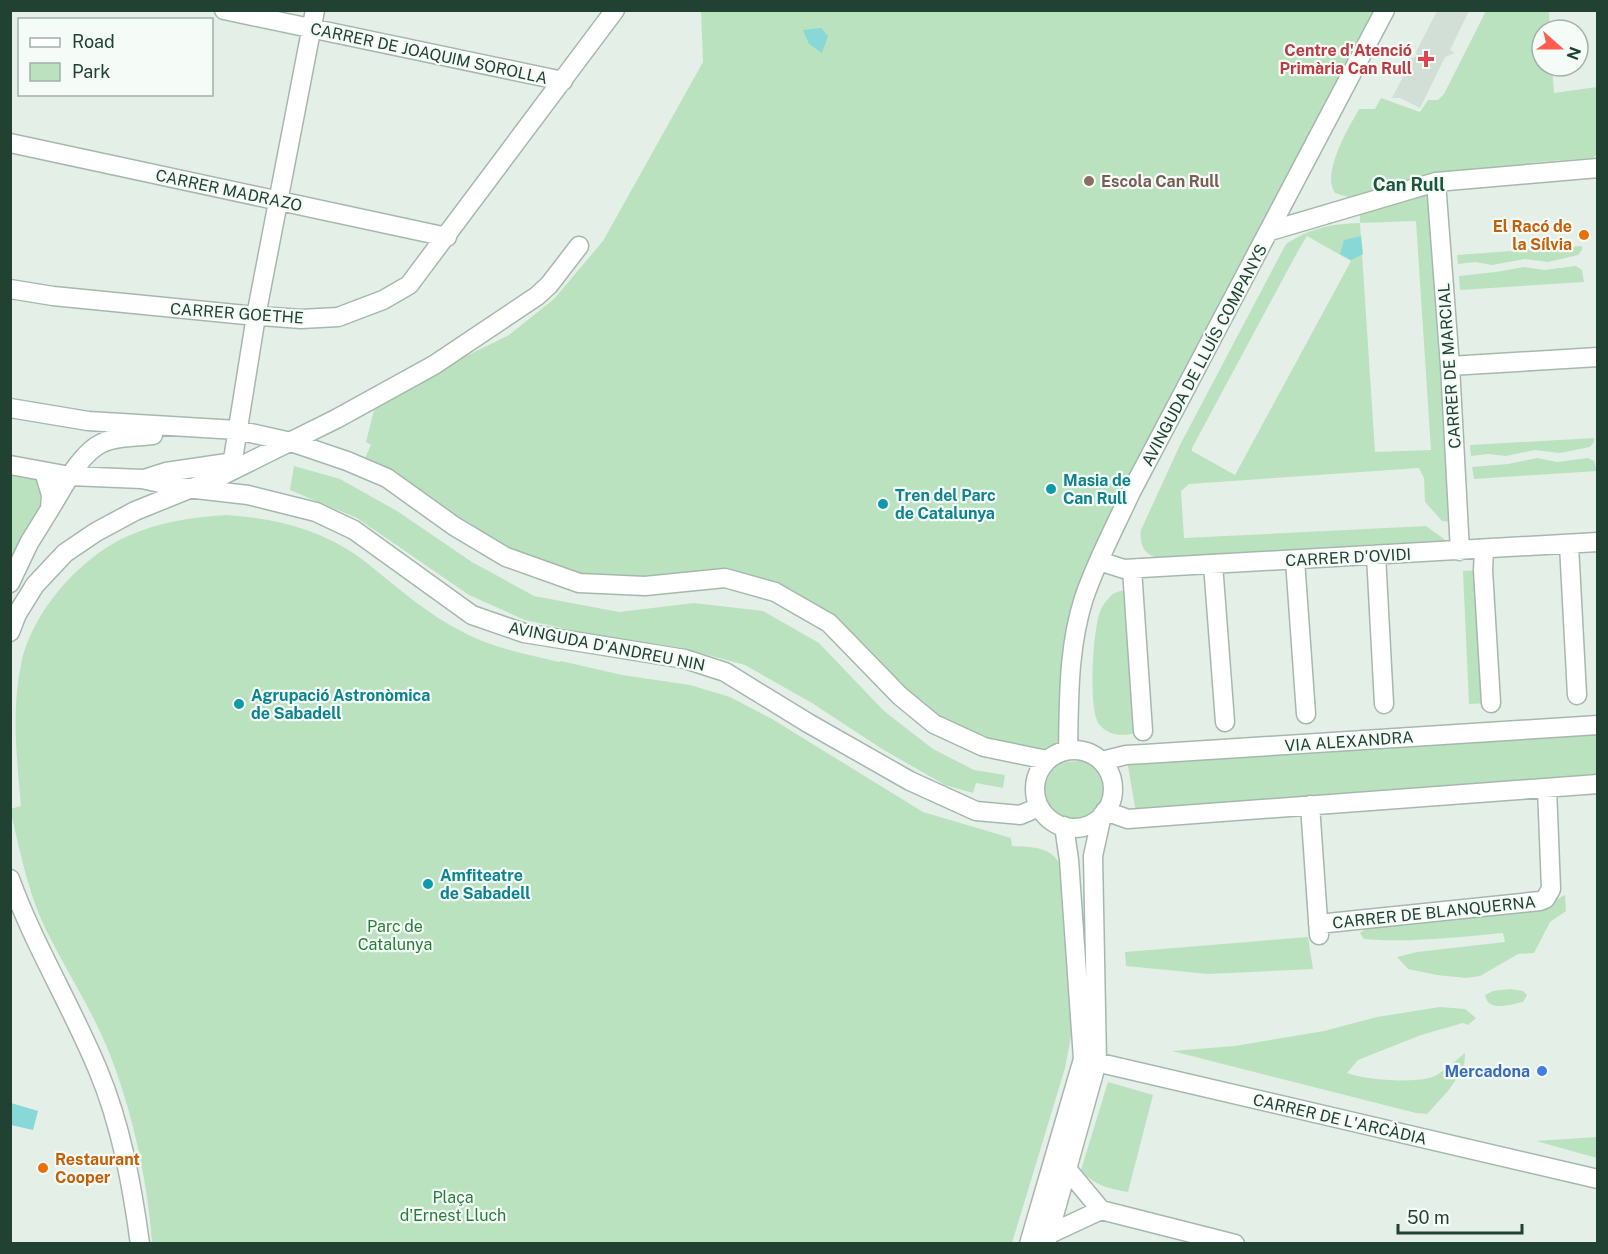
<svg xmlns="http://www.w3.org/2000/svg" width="1608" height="1254" viewBox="0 0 1608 1254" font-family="'Public Sans',sans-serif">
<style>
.built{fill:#d2dfd6}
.green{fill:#bbe2be;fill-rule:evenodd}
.water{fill:#87d8d6}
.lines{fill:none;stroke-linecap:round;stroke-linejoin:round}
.street-casing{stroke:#a6b8ae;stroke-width:21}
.street{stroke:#fff;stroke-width:18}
.health-dot{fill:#e0444e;stroke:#f5fbf7;stroke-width:2}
.education-dot{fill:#8d6e63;stroke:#f5fbf7;stroke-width:2}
.food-dot{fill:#e8710a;stroke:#f5fbf7;stroke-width:2}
.culture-dot{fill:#0f9aa8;stroke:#f5fbf7;stroke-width:2}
.shop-dot{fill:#3f7fe0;stroke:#f5fbf7;stroke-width:2}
.labels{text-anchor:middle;stroke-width:4.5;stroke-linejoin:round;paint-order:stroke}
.health-label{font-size:16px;font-weight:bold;fill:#be3a42;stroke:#f5fbf7;text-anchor:end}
.street-label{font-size:16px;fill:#214233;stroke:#f5fbf7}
.education-label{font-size:16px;font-weight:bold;fill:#785e54;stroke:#f5fbf7;text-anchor:start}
.food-label{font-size:16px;font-weight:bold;fill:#c56008;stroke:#f5fbf7;text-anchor:end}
.culture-label{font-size:16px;font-weight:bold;fill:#0d838f;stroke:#f5fbf7;text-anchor:start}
.park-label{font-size:16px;fill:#277e38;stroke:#f5fbf7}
.shop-label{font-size:16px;font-weight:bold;fill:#366cbe;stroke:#f5fbf7;text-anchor:end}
.neighbourhood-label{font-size:18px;font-weight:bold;fill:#1b573d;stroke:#f5fbf7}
</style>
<rect width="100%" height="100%" fill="#e4efe8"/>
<path class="built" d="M1437,11H1469L1450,50L1455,53L1445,57L1420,108L1400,98H1392L1408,67L1410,68L1411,65L1401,61L1415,57L1417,53L1416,52Z"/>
<path class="green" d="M701,11H1385L1084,599L1068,750L1047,760L934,724L829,623L725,578L579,583L506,557L361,467L371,445L366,442L375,406L444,367L509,335L554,299L603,241L703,62Z
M1486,11H1549L1550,30H1542V66H1552L1554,93L1597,87V154L1593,158L1539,162L1436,177L1356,196L1348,197L1335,193C1321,173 1349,127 1359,109H1375L1381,98L1420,112L1428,100H1438L1444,94Z
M1427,189L1451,522L1442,521L1425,502L1424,478L1419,468L1189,484L1181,491L1184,538L1426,526L1447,541L1158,558C1144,555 1139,544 1141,530L1180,445L1286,244C1311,228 1330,224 1360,223V213ZM1416,221L1431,450L1375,452L1360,223ZM1307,236L1351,261L1235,475L1192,451V448L1298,251Z
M1582,246V250L1578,255L1548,262L1525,259L1492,265L1475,262L1458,264L1457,255Z
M1576,266L1582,270L1584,282L1460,290L1459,276L1496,272L1524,267L1544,270Z
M1594,438V442L1590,447L1560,453L1535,450L1506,456L1488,454L1471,456L1470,445Z
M1537,458L1557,462L1588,458L1594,461L1597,471L1474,479L1472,467L1508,464Z
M11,465L44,472L51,495L11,583Z
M294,466L340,479L397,511L472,562L534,596L619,612L694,603L763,611L819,643L884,711L933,749L974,770L1005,775L1003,788L976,783L973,793L945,785L882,749L812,703L745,665L678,647L594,635L525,620L469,595L357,518L290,490Z
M226,515C277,518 327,531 367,563C398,588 427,614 463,632C492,648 527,654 559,662L561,661L622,675L690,685L730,697L772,719L923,812L1011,838L1012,846C1031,847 1052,846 1061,866L1075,1016L1065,1068L1012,1243H152C148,1179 129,1095 102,1036C84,996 59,959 41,919C26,884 19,846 10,809L21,806C17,761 11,711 21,665C31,613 80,557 128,536C159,522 193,517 226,515Z
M1483,570L1491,703L1469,704L1463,571Z
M1128,589L1137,733C1124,736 1109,737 1099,724C1088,710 1093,633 1099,615C1100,610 1104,603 1108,599C1113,592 1120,591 1128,589Z
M1597,725V784L1137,818L1126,755Z
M1081,756C1125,769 1109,832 1066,822C1031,813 1035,771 1065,757L1066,762L1079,761Z
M1565,895L1566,911L1550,922L1534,953L1518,954L1480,976L1466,978L1437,975L1408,969L1397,957L1417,952L1505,942L1503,933C1458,937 1410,943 1364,939L1360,933L1368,927L1548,904Z
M1308,937L1313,969L1208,974L1126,966L1125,952Z
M1510,989L1523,991L1527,995L1523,1002C1511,1004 1488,1013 1485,995L1493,991Z
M1440,1007L1465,1009L1476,1018L1468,1025L1463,1023L1421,1035L1358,1060L1347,1073C1364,1080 1418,1084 1435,1076C1446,1070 1456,1060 1465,1053L1464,1068L1448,1091L1427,1114L1416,1113L1172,1051L1235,1046L1324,1031L1377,1017Z
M1108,1082L1153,1095L1128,1192C1106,1188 1096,1186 1081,1170Z
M1597,1137V1158L1536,1141Z"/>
<path class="water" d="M821,28L828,36L822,53L809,44L803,30Z
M1361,236L1363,254L1351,260L1340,254L1344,240Z
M11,1103L38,1111L33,1130L11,1125Z"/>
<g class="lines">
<defs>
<path id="street" d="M224,10L563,81
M10,143L447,237
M1436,182L1450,366L1460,551
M1270,231L1436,182L1598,168
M10,289L53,296L246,315L301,319L338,317L383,300L409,285L615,10
M1450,366L1598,357
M10,408L88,421L237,430L291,442L347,461L387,478L454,526L506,557L579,583L645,586L725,578L775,592L829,623L900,696L934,724L984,747L1047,760
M10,465L70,476L142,479L178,487L248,495L316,512L354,530L472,615L524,633L685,659L725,672L808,723L910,781L976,811L1020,815L1039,807
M221,475L232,463L234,453L256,316L315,10
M144,479L166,472L234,462
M50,509C63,488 80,453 102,443C116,436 137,437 153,435
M1569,545L1577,695
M1484,550L1483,570L1491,703
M1376,555L1384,704
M1295,560L1306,714
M1099,561L1124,569L1598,542
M1213,564L1225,722
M1132,569L1143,731
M10,583L29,543L50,509L51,495L44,472
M10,632L17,614L35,585L65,553L96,532L135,511L219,477L336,419L434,365L537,296L549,285L579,246
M1068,750C1069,699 1068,647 1084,598C1096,562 1115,527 1131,492L1385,10
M1035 789a39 39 0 1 1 78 0a39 39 0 1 1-78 0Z
M1102,761L1126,755L1145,754L1598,725
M1310,805L1319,935
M1105,811L1128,819L1598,784
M10,879C34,945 71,1005 98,1070C121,1125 132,1185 140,1244
M1318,924L1540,901L1545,899L1551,889L1547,788
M1083,1059L1598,1179
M1067,1169L1101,1210
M1043,1237L1101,1210L1235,1244
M1029,1244L1083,1059L1069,860L1064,826
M1046,1244L1097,1062L1093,856L1102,815"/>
</defs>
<use href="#street" class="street-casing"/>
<use href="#street" class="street"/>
</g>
<path class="health-dot" d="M1423 50h6v6h6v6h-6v6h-6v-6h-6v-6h6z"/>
<circle class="education-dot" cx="1089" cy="181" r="6"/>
<g class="food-dot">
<circle cx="1584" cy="235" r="6"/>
<circle cx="43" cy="1168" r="6"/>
</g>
<g class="culture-dot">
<circle cx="1051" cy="489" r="6"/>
<circle cx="883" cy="504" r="6"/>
<circle cx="239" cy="704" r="6"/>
<circle cx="428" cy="884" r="6"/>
</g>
<circle class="shop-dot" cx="1542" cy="1071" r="6"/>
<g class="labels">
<g class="health-label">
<text x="1412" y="56">Centre d'Atenció<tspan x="1412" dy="18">Primària Can Rull</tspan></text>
</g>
<g class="street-label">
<text transform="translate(429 53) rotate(12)" y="6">CARRER DE JOAQUIM SOROLLA</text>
<text transform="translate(229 190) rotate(12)" y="6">CARRER MADRAZO</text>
<text transform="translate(237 313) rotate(4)" y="6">CARRER GOETHE</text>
<text transform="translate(1204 355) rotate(-62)" y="6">AVINGUDA DE LLUÍS COMPANYS</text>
<text transform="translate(1449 366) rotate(-94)" y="6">CARRER DE MARCIAL</text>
<text transform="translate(1348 557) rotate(-3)" y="6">CARRER D'OVIDI</text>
<text transform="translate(607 646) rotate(11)" y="6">AVINGUDA D'ANDREU NIN</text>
<text transform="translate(1349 741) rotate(-4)" y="6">VIA ALEXANDRA</text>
<text transform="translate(1434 912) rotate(-6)" y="6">CARRER DE BLANQUERNA</text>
<text transform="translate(1340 1119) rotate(13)" y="6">CARRER DE L'ARCÀDIA</text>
</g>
<g class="education-label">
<text x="1101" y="187">Escola Can Rull</text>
</g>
<g class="food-label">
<text x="1572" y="232">El Racó de<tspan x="1572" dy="18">la Sílvia</tspan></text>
<text x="55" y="1165" text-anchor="start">Restaurant<tspan x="55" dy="18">Cooper</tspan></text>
</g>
<g class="culture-label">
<text x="1063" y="486">Masia de<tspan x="1063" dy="18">Can Rull</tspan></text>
<text x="895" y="501">Tren del Parc<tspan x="895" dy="18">de Catalunya</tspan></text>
<text x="251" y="701">Agrupació Astronòmica<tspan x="251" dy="18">de Sabadell</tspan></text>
<text x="440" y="881">Amfiteatre<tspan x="440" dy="18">de Sabadell</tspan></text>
</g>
<g class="park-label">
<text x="395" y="932">Parc de<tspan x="395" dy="18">Catalunya</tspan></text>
<text x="453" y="1203">Plaça<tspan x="453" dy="18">d'Ernest Lluch</tspan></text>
</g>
<g class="shop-label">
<text x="1530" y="1077">Mercadona</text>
</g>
<g class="neighbourhood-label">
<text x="1409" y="191">Can Rull</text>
</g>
</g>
<rect width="1608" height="1254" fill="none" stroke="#214233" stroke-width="24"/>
<rect x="18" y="18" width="195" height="78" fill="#f5fbf7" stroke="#a0b1a9" stroke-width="1.5"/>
<rect x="30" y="38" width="30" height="9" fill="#ffffff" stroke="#a0b1a9" stroke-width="1.5"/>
<text x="72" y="48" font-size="18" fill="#214233">Road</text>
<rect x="30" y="63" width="30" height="18" fill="#bbe2be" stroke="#a0b1a9" stroke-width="1.5"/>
<text x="72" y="78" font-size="18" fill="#214233">Park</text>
<g transform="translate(1560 48) rotate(111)"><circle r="28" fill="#f5fbf7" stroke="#a0b1a9" stroke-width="1.5"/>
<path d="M0-4.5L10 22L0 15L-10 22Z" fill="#ff5c52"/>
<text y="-9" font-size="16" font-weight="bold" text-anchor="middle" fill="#214233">N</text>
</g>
<path d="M1398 1224v9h124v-9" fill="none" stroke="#214233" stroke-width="3"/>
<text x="1407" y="1224" font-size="18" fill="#214233" stroke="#f5fbf7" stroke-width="4.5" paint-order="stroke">50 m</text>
</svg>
